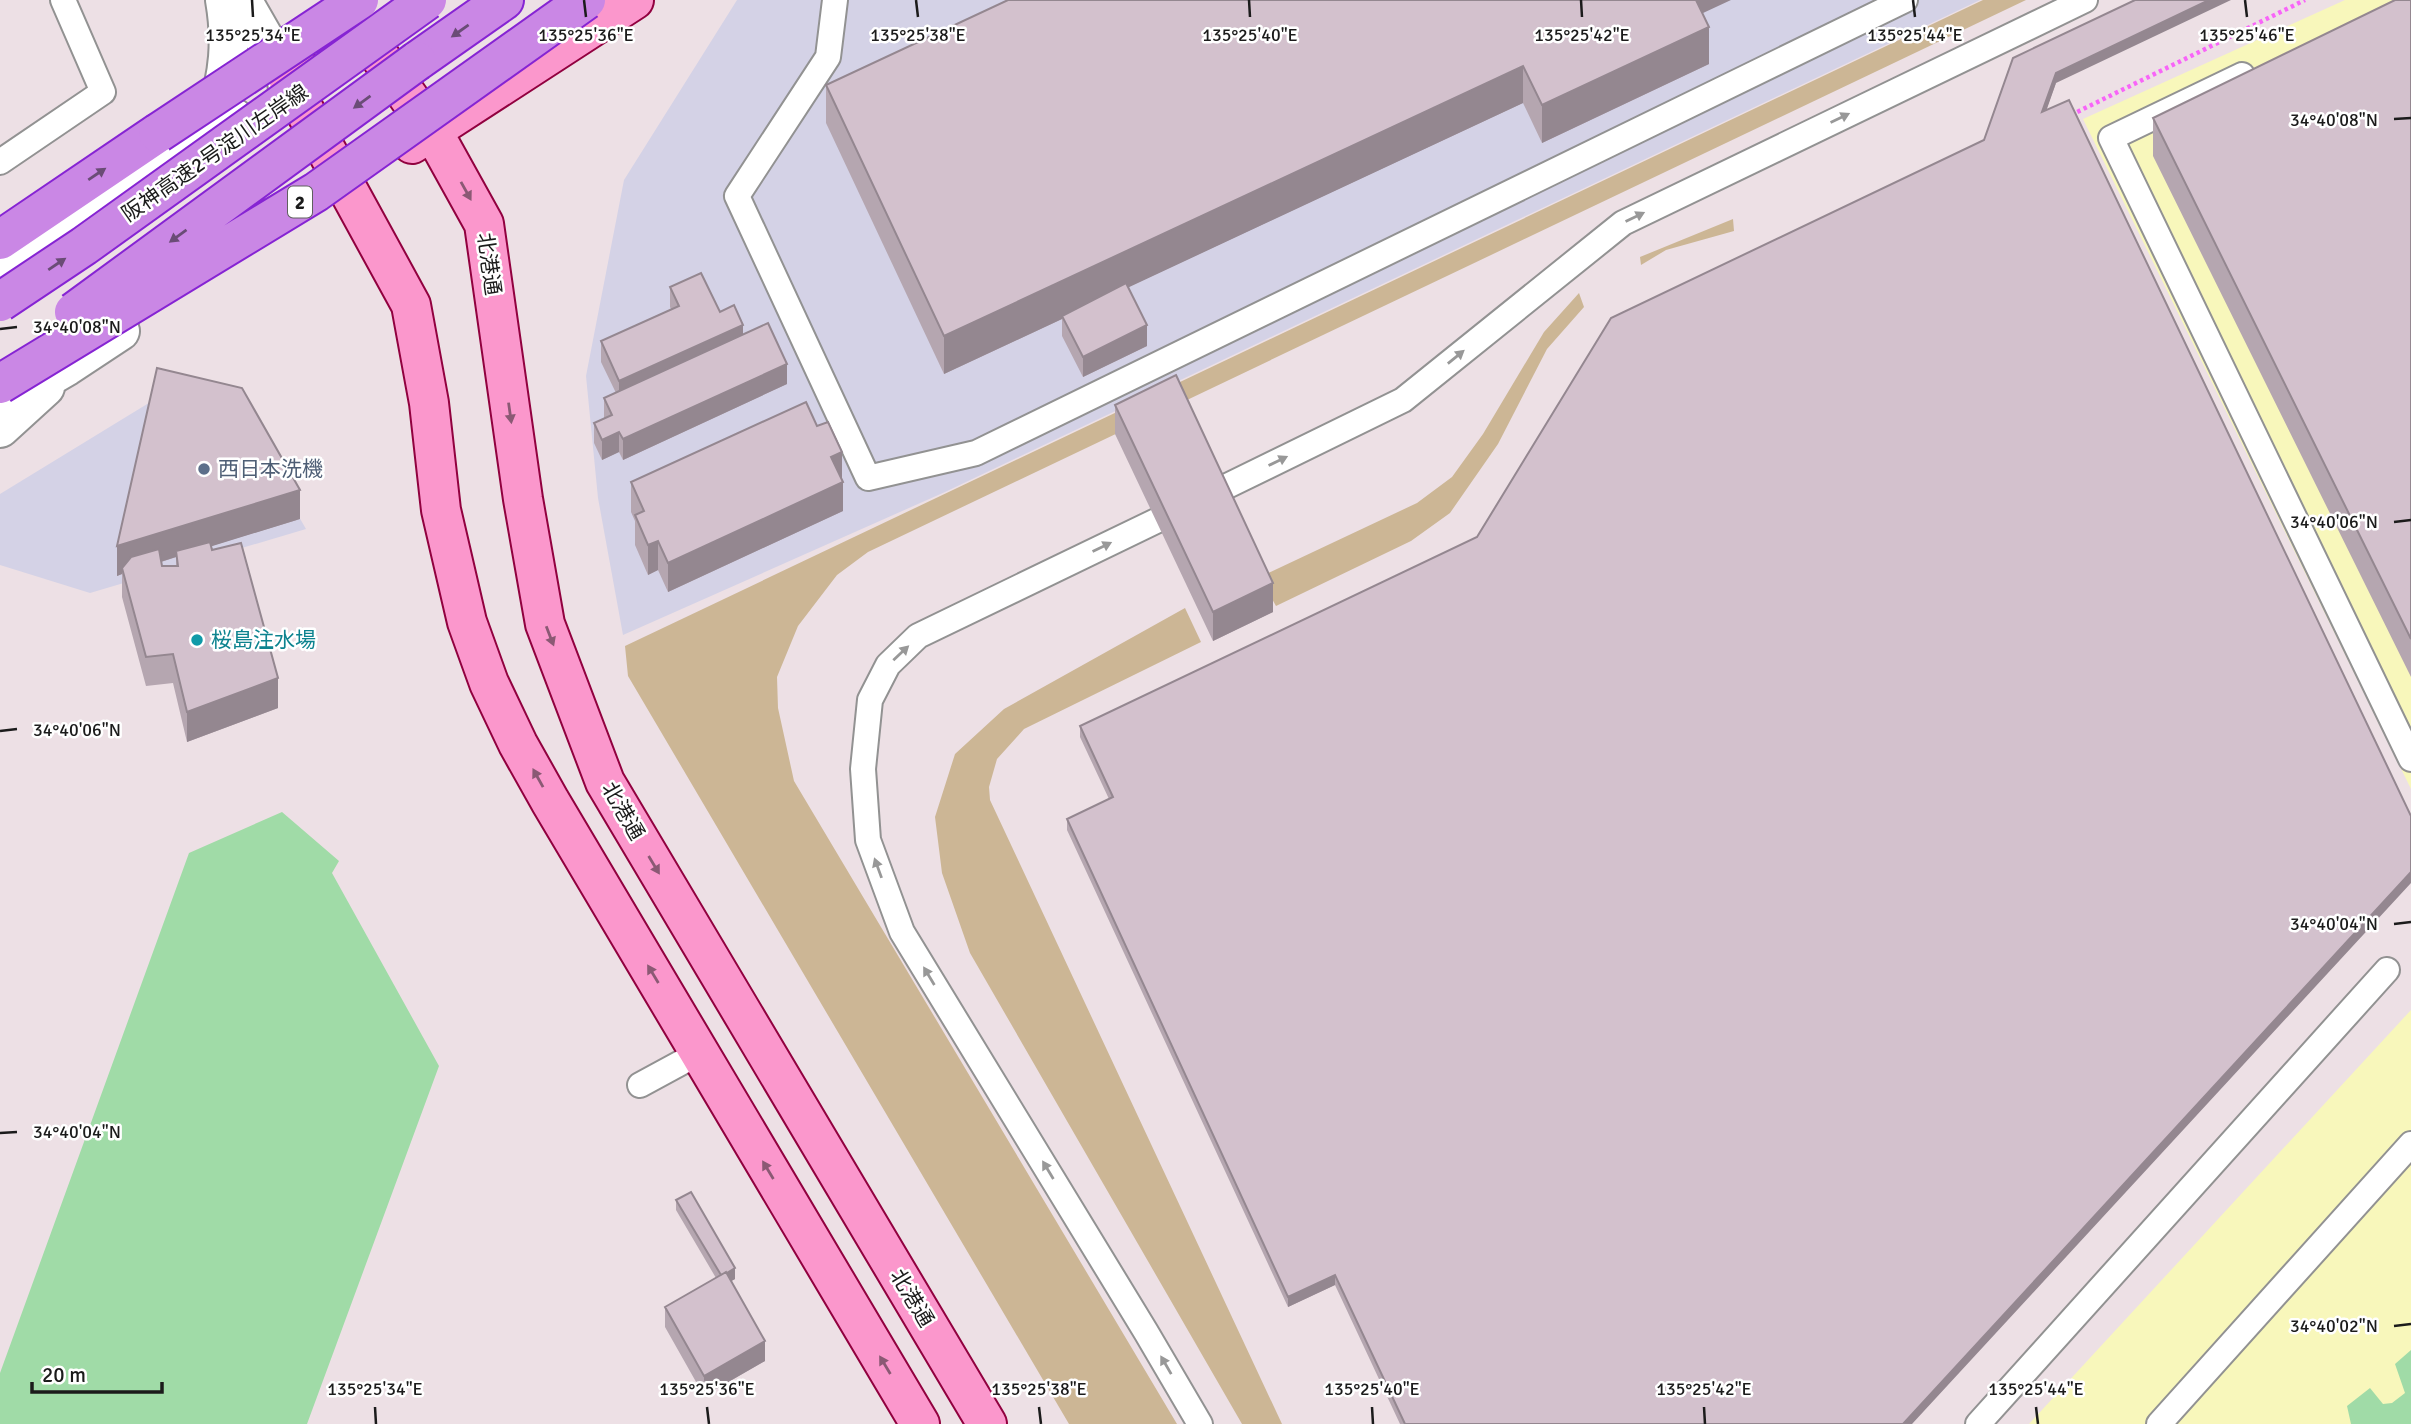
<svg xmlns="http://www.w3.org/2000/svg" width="2411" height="1424" viewBox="0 0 2411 1424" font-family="Signika,'Noto Sans JP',sans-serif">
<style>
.industrial{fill:#d4d2e6}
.forest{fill:#ccb695}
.park{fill:#f8f7bb}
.water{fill:#a0dba7}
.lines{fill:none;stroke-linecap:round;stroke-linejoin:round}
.service-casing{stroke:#929292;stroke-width:28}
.minor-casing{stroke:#929292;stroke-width:42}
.tertiary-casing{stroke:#929292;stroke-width:42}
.primary-casing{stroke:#91013f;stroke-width:42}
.motorway-casing{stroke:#8624d3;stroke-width:42}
.path{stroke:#f865f8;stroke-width:4.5;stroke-dasharray:3.5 3.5;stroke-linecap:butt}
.service{stroke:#fff;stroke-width:24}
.minor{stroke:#fff;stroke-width:38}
.tertiary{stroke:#fff;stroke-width:38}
.primary{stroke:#fb97cc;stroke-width:38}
.motorway{stroke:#ca87e5;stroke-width:38}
.motorway-bridge-casing{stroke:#8624d3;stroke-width:42;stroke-linecap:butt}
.motorway-bridge{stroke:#ca87e5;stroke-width:38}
.wall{fill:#b5a6b0;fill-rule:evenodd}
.shaded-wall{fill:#948790}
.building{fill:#d3c1cd;stroke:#948790;stroke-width:2}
.oneway{fill:#6a4c76}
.oneway2{fill:#989898}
.oneway3{fill:#8b5974}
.ticks{fill:none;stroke:#1b1b1b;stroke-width:2.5}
.service-dot{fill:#5c6f8a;stroke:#fff;stroke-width:2.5}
.culture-dot{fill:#0f9aa8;stroke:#fff;stroke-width:2.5}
.labels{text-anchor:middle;stroke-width:5;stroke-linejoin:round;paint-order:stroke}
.shield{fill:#fff;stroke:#5f5f5f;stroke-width:2}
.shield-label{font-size:19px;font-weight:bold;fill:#1b1b1b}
.street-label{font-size:21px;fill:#1b1b1b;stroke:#fff}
.service-label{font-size:21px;fill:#4e5e75;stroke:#fff;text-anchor:start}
.culture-label{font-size:21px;fill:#0d838f;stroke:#fff;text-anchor:start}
.ticks-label{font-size:18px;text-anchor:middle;fill:#1b1b1b;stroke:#fff;stroke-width:5;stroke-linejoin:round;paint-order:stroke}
</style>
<rect width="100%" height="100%" fill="#ede0e5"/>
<path class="industrial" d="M737,0H1980L945,492L623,635L598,498L586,376L624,180Z
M157,398L242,418L306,529L90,593L0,565V494Z"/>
<path class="forest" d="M1983,0H2026L868,552L837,575L798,626L777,677L778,708L794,781L1177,1424H1069L628,676L625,646Z
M1733,219L1734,231L1666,250L1641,265L1640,257Z
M1579,293L1584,307L1547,349L1498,444L1450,513L1411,541L1276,606L1260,577L1417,503L1452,477L1483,434L1544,332Z
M1185,608L1201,642L1024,729L997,759L989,787L990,800L1282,1424H1242L970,953L942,873L935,817L955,754L1004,709Z"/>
<path class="park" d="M2345,0H2411V789L2083,119Z
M2411,1010V1424H2029Z"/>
<path class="water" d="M282,812L339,861L332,873L439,1066L307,1424H0V1373L189,853Z
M2411,1350V1424H2351L2347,1406L2370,1388L2383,1404L2392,1403L2405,1393L2395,1364Z"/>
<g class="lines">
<defs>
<path id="service" d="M835,0L828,57L737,196L868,478L976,453L1905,0
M2242,75L2111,138L2411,759
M0,162L103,92L63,0
M1217,491L1403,400L1623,223L2085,0
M1156,521L918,636L888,665L870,700L863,769L868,840L902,932L1146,1332L1200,1424
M640,1085L699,1053
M1978,1424L2387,970
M2159,1424L2411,1144"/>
<path id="minor" d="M0,428L45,387"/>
<path id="tertiary" d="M242,0L289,82L287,83
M216,113C229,75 232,40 225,0
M0,269L234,118
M0,405L67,366L120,331"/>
<path id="primary" d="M364,34L433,132L484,224L523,499L545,624L605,782L987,1424
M304,72L289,82L411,305L429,403L441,510L467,622L489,683L518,744L550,801L920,1424
M412,144L634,0"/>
<path id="motorway" d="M417,61L504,0
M0,240L158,133"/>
</defs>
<use href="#service" class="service-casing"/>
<use href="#minor" class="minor-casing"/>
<use href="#tertiary" class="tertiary-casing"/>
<use href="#primary" class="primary-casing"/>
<use href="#motorway" class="motorway-casing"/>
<path class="path" d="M2071,115L2305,0"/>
<use href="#service" class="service"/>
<use href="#minor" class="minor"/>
<use href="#tertiary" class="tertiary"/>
<use href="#primary" class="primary"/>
<use href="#motorway" class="motorway"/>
<defs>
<path id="motorway-bridge" d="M158,133L359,0
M0,302L84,246L427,0
M74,312L417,61
M0,384L316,192L586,0"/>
</defs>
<use href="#motorway-bridge" class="motorway-bridge-casing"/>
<use href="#motorway-bridge" class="motorway-bridge"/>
</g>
<path class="wall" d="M2411,0V677L2153,156V118Z
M1702,14L1709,64L1542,143L1523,103L1128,287L1147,346L1083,377L1062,336V319L944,374L826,123V85Z
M2056,83L2046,110L1912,1424H1400L1335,1285L1288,1307L1067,830V819L1109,799L1080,737V726L1477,537Z
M670,287L720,312L743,335L787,384L623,460L619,452L602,460L594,443V423L604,419V398L616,393L601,362V341L671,309L670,307Z
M1115,405L1273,612L1213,641L1115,434Z
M842,479L843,511L668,592L658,570L648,575L635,545V521L631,512V482Z
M300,519L211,546L212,550L278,708L187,742L173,683L146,686L122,597V574L117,576V546ZM176,557V566H162L161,562Z
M676,1200L735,1279L731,1281L765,1361L704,1396L665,1327V1307L716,1278L676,1210Z"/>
<path class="shaded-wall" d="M1688,0H1731L1688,20Z
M2209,0H2231L2056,83L2042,123V112L2056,73Z
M1709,27V64L1542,143V105Z
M1523,66V103L1063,318L1062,316V319L944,374V336Z
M743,325V345L619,401V381Z
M1147,325V346L1083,377V357Z
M787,364V384L623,460V439Z
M619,432V452L602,460V440Z
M842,452V482L831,457Z
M843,482V511L668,592V563Z
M300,490V519L177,557L176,551V557L123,574L122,568V574L117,576V546Z
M658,541V570L648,575V545Z
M1273,583V612L1213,641V612Z
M278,678V708L187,742V712Z
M2411,872V883L1912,1424H1903Z
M735,1268V1279L721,1287V1277Z
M1335,1275V1285L1288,1307V1297Z
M765,1341V1361L704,1396V1376Z"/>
<path class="building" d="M1008,0H1696L1709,27L1542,105L1523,66L944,336L826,85Z
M2135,0H2209L2056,73L2042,112L2069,100L2411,816V872L1903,1424H1405L1335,1275L1288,1297L1067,819L1113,797L1080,726L1477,537L1611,318L1984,140L2013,58Z
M2395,0H2411V639L2153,118Z
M701,273L720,312L734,305L743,325L619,381L601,341L679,306L670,287Z
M1126,283L1147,325L1083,357L1062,316Z
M768,323L787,364L623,439L619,432L602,440L594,423L612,415L604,398Z
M157,368L242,388L300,490L117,546Z
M1176,375L1273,583L1213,612L1115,405Z
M806,402L817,426L828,422L842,452L831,457L843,482L668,563L658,541L648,545L635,515L644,511L631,482Z
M210,542L212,550L241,543L278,678L187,712L173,654L146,657L122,568L131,557L159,549L162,566H178L176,551Z
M691,1192L735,1268L727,1273L726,1272L721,1275L676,1200Z
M726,1272L765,1341L704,1376L665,1307Z"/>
<defs><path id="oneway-solid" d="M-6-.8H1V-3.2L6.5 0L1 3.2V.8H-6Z" transform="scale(1.75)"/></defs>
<g class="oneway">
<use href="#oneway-solid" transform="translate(460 31) rotate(145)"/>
<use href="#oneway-solid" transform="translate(362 102) rotate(144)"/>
<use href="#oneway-solid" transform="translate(97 174) rotate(-34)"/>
<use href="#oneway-solid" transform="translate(178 236) rotate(144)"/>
<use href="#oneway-solid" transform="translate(57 264) rotate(-34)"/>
</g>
<g class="oneway2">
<use href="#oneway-solid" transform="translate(1840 118) rotate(-26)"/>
<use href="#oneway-solid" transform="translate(1635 217) rotate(-26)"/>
<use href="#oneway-solid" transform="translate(1456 357) rotate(-39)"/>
<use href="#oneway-solid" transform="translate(1278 461) rotate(-26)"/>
<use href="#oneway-solid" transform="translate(1102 547) rotate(-26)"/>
<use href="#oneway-solid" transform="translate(901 653) rotate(-43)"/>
<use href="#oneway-solid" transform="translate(878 868) rotate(-110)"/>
<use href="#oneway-solid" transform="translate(929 976) rotate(-121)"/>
<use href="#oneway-solid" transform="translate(1048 1170) rotate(-121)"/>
<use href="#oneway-solid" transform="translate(1166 1365) rotate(-120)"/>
</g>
<g class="oneway3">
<use href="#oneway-solid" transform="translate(466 191) rotate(61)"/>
<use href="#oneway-solid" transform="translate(510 413) rotate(82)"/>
<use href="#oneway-solid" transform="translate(550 636) rotate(69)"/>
<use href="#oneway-solid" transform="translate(538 778) rotate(-119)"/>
<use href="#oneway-solid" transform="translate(654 865) rotate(59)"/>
<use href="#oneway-solid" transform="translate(653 974) rotate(-121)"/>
<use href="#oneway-solid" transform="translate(768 1170) rotate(-121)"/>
<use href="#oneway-solid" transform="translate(885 1365) rotate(-121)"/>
</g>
<path class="ticks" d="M252,0L253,17M584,0L586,17M916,0L918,17M1249,0L1250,17M1581,0L1582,17M1913,0L1915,17M2245,0L2247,17M2394,119L2411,118M0,329L17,327M2394,522L2411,520M0,731L17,729M2394,924L2411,922M0,1133L17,1132M2394,1326L2411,1324M375,1407L376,1424M707,1407L709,1424M1039,1407L1041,1424M1372,1407L1373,1424M1704,1407L1705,1424M2036,1407L2038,1424"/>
<circle class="service-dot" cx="204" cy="469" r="7"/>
<circle class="culture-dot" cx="197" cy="640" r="7"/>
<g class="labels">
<rect class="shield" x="288" y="186.5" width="24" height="31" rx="5"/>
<g class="shield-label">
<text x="300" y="209">2</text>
</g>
<g class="street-label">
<text transform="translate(215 153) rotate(-35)" y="7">阪神高速2号淀川左岸線</text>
<text transform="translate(489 264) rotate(82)" y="7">北港通</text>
<text transform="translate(623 811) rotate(60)" y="7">北港通</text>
<text transform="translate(912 1298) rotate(59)" y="7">北港通</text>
</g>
<g class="service-label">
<text x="218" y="476">西日本洗機</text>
</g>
<g class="culture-label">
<text x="211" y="647">桜島注水場</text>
</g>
</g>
<g class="ticks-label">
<text x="253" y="41">135°25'34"E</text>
<text x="586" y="41">135°25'36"E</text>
<text x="918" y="41">135°25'38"E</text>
<text x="1250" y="41">135°25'40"E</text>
<text x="1582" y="41">135°25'42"E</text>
<text x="1915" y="41">135°25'44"E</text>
<text x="2247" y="41">135°25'46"E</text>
<text x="2334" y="126">34°40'08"N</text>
<text x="77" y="333">34°40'08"N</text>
<text x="2334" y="528">34°40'06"N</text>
<text x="77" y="736">34°40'06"N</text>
<text x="2334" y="930">34°40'04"N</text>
<text x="77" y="1138">34°40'04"N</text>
<text x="2334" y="1332">34°40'02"N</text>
<text x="375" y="1395">135°25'34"E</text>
<text x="707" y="1395">135°25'36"E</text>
<text x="1039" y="1395">135°25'38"E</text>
<text x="1372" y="1395">135°25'40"E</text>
<text x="1704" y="1395">135°25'42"E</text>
<text x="2036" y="1395">135°25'44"E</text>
</g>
<path d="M32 1382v10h130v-10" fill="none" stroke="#1b1b1b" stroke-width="3.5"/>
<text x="42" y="1382" font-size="21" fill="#1b1b1b" stroke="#ffffff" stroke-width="5" paint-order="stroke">20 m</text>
</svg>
